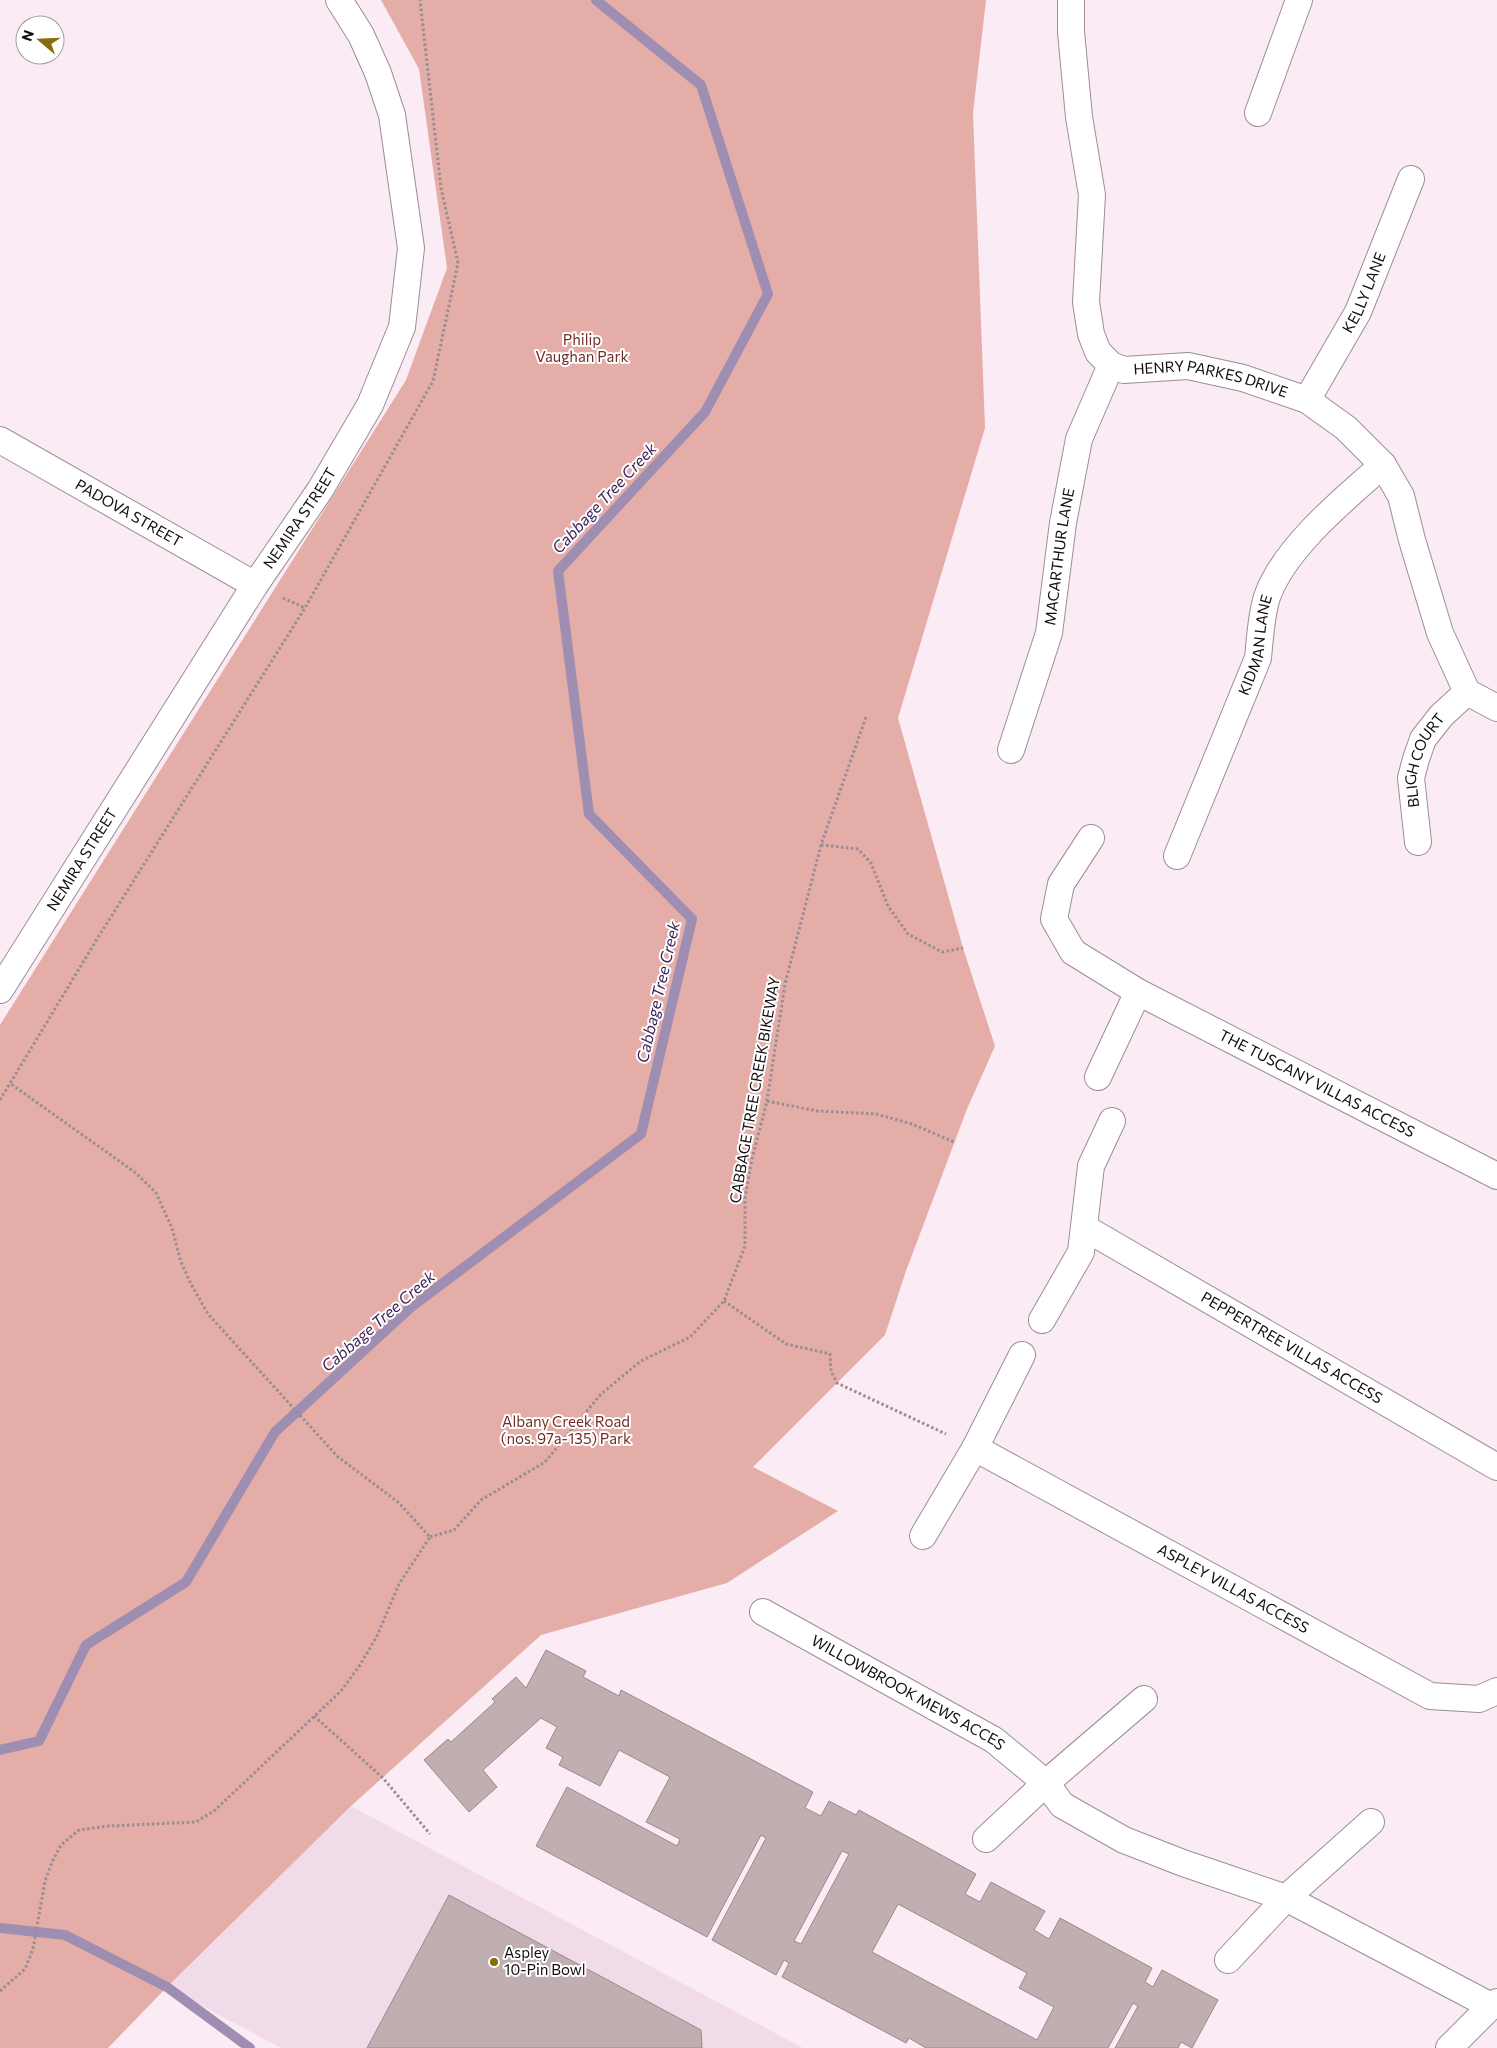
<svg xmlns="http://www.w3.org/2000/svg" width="1497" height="2048" viewBox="0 0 1497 2048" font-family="Commissioner,sans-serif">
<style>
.built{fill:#f2dbe8}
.green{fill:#e5ada7}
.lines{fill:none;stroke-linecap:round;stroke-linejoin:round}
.stream{stroke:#9d8eb2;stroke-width:10}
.building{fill:#c0aeb1;stroke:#9a888c;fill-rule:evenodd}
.street-casing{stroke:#9c8d95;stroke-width:28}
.path{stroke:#988d93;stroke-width:3;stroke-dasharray:2.5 2.5;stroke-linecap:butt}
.street{stroke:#fff;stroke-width:26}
.poi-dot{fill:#896b0b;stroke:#fff;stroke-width:2}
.labels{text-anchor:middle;stroke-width:4;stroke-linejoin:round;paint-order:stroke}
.street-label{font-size:15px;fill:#120d10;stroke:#fff}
.park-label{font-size:15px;fill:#722c28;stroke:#fff}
.poi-label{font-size:15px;fill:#120d10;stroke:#fff;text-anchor:start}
.water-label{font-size:16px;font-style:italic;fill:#391f59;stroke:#fff}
</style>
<rect width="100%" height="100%" fill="#fbebf4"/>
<path class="built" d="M351,1806L803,2048H281L167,1987Z"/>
<path class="green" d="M381,0H986L973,113L985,428L898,718L963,948L995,1046L967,1109L906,1271L885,1335L753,1467L838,1511L727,1583L541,1635L351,1806L167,1987L108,2048H0V1025L406,380L447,268L419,69Z"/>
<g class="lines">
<path class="stream" d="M0,1750L39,1741L86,1645L186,1582L275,1432L410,1308L641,1134L692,919L589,814L558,571L705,412L768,294L701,85L596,0
M0,1928L65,1935L167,1987L250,2048"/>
</g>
<path class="building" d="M546,1650L586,1671L583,1677L619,1696L621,1690L813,1792L805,1808L821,1816L829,1801L856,1815L859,1810L976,1874L965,1894L980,1902L991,1882L1045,1911L1034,1930L1049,1939L1060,1918L1152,1968L1145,1982L1153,1987L1162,1970L1218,2000L1192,2048L1181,2042L1178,2048H1115L1138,2006L1133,2003L1108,2048H926L909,2038L906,2043L782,1977L789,1963L784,1960L776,1975L712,1940L766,1838L761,1835L707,1937L536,1846L567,1787L677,1846L680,1839L646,1822L670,1777L619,1750L600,1786L559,1765L563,1757L546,1748L557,1727L541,1718L483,1770L497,1787L469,1812L424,1760L448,1739L451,1742L495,1702L492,1699L516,1677L526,1688ZM842,1851L849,1854L801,1944L794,1941ZM898,1904L1027,1973L1019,1988L1054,2007L1037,2040L872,1952Z
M449,1895L701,2030L702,2048H367Z"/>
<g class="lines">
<defs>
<g id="street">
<path id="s1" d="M1071,0V32L1079,117L1092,195L1086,302L1091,334L1098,352L1111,365L1124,370L1188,366L1243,378L1307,400L1346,428L1383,465L1401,496L1412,540L1440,633L1467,692L1497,708"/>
<path d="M1258,113L1299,0"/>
<path id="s2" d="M1307,400L1358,312L1411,179"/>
<path id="s3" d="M0,440L255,585"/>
<path id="s4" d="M1011,750L1049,633L1063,523L1079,439L1111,365"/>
<path id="s5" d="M1091,838L1061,884L1054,919L1073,952L1138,992L1497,1176"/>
<path id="s6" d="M1418,842L1411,778L1416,759L1423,739L1441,716L1467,692"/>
<path id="s7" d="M1177,856L1258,658C1260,638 1261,616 1267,597C1284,548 1344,499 1383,465"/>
<path id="s8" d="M0,990L255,585L320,490L370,405L402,327L411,248L392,115L378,73L361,35L339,0"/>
<path d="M1098,1077L1138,992"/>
<path id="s9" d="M1085,1228L1497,1467"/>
<path d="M1042,1320L1081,1252L1091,1166L1112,1121"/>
<path id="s10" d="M975,1448L1430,1696L1479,1699L1497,1691"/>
<path d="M923,1536L975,1448L1022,1355"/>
<path id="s11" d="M763,1612L994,1740L1046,1783L1062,1805L1124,1840L1183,1863L1286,1898L1491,2006"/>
<path d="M986,1839L1046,1783L1144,1699"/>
<path d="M1228,1960L1286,1898L1371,1822"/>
<path d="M1449,2048L1491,2006L1497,2002"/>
</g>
</defs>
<use href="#street" class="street-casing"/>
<path class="path" d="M283,598L305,608
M821,845L858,849L871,863L888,906L908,934L942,952L963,948
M0,1100L97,939L305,608L433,381L458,263L441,188L420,0
M767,1101L817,1111L876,1114L912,1124L954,1142
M724,1301L786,1344L830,1354L831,1371L837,1383L946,1434
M430,1537L454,1530L481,1500L545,1462L601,1394L641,1361L690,1337L724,1301L745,1246V1198L752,1159L767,1101L785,984L821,845L866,717
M314,1716L383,1778L430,1834
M0,1991L25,1969L33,1949L45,1881L52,1862L61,1845L79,1830L109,1826L196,1822L214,1811L341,1691L360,1665L377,1636L399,1584L430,1537L398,1502L337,1456L208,1314L191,1284L181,1262L172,1228L156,1193L136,1173L11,1084"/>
<use href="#street" class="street"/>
</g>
<circle class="poi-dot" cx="494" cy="1962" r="5"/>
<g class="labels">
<g class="street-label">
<text dy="5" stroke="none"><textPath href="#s2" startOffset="122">KELLY LANE</textPath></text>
<text dy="5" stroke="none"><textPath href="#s1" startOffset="476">HENRY PARKES DRIVE</textPath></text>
<text dy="5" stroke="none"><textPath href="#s3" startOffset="148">PADOVA STREET</textPath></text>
<text dy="5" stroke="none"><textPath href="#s8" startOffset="559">NEMIRA STREET</textPath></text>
<text dy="5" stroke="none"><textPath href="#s4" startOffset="200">MACARTHUR LANE</textPath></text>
<text dy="5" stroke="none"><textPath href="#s7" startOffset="226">KIDMAN LANE</textPath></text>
<text dy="5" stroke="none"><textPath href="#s6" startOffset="85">BLIGH COURT</textPath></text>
<text dy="5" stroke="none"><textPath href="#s8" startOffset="154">NEMIRA STREET</textPath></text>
<text dy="5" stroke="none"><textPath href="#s5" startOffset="406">THE TUSCANY VILLAS ACCESS</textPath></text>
<text transform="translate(755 1090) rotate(-80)" y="5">CABBAGE TREE CREEK BIKEWAY</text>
<text dy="5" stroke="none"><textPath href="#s9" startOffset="239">PEPPERTREE VILLAS ACCESS</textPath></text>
<text dy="5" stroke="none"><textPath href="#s10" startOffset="294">ASPLEY VILLAS ACCESS</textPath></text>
<text dy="5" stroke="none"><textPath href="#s11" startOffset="166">WILLOWBROOK MEWS ACCES</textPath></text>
</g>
<g class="park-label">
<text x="582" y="345">Philip<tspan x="582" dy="17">Vaughan Park</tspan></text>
<text x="566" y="1427">Albany Creek Road<tspan x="566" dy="17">(nos. 97a-135) Park</tspan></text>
</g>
<g class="poi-label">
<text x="504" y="1958">Aspley<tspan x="504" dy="17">10-Pin Bowl</tspan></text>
</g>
<g class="water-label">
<text transform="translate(604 498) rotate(-47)" y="6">Cabbage Tree Creek</text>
<text transform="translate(658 992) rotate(-77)" y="6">Cabbage Tree Creek</text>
<text transform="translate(378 1321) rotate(-41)" y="6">Cabbage Tree Creek</text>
</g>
</g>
<g transform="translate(40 40) rotate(289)"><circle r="24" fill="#ffffff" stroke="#a09e9f"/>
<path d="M0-4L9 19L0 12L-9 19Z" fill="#896b0b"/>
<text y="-8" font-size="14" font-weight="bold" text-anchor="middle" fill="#120d10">N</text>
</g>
</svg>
